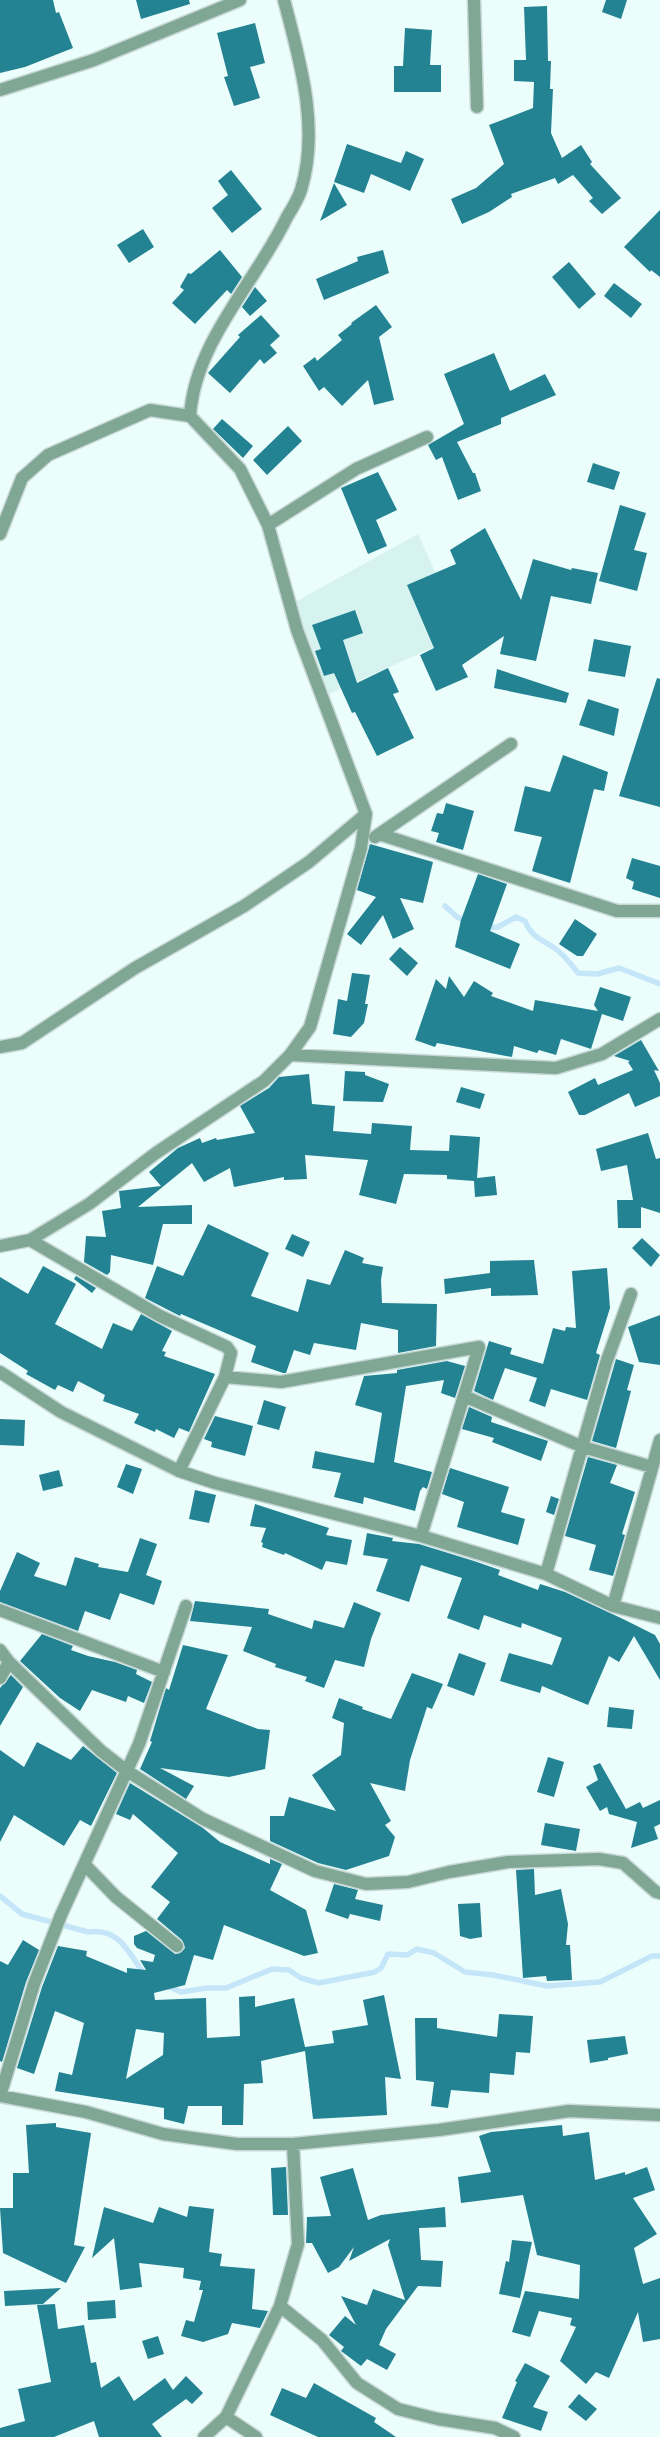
<svg xmlns="http://www.w3.org/2000/svg" width="660" height="2437" viewBox="0 0 660 2437" font-family="Barlow,sans-serif">
<style>
.built{fill:#d7f3f0}
.lines{fill:none;stroke-linecap:round;stroke-linejoin:round}
.stream{stroke:#c5e6f9;stroke-width:5.5}
.building{fill:#248392;fill-rule:evenodd}
.street-casing{stroke:#c7d8d6;stroke-width:15}
.street{stroke:#80a694;stroke-width:12}
</style>
<rect width="100%" height="100%" fill="#ebfefc"/>
<path class="built" d="M418,534L463,634L329,694L295,602Z"/>
<g class="lines">
<path class="stream" d="M445,906L457,917L467,922
M486,928L498,927L516,917L525,921C531,936 540,939 553,947C563,953 571,964 578,973L597,974L619,968L660,984
M0,1896L22,1914L88,1932C120,1927 129,1954 144,1974
M167,1986L181,1992L207,1988H226L272,1969L289,1970L301,1978L319,1983L375,1972L381,1968L388,1954L407,1955L417,1949L434,1953L465,1972L493,1975L547,1986L600,1982L652,1956H660"/>
</g>
<path class="building" d="M0,0H53L56,13L59,12L73,48L25,67L0,73Z
M136,0H189L190,4L141,19Z
M606,0H627L621,19L602,12Z
M547,6L548,61H551L550,89H553L551,133L562,158L581,145L592,162L590,164L621,198L602,214L589,201L593,198L573,175L558,184L555,178L511,194L512,197L489,212L462,224L451,199L476,188L504,164L489,125L533,108L534,82L514,81V60H526L524,7Z
M255,23L265,63L250,67L260,98L234,106L224,77L228,76L217,33Z
M405,28L432,30L430,65H441V92H394V66H403Z
M347,144L401,163L406,151L424,159L410,191L371,174L364,193L334,182Z
M231,170L262,209L232,233L212,208L228,195L218,181Z
M334,183L347,205L320,221Z
M660,210V277L651,270L650,272L624,247Z
M143,229L154,247L129,263L117,245Z
M220,250L242,277L231,294L227,290L195,324L172,303L184,290L180,287L188,273L191,274Z
M383,250L389,273L324,300L316,279L358,261L357,257Z
M569,262L596,294L579,309L552,277Z
M614,283L642,304L631,318L604,296Z
M255,287L267,301L250,316L242,307Z
M376,305L392,327L379,337L394,400L374,405L368,380L342,406L324,387L319,391L303,366L315,357L317,361L342,340L338,335L352,324L351,323Z
M261,315L280,336L270,345L277,353L264,364L260,359L230,393L208,373L240,337L238,335Z
M494,353L510,391L545,374L556,395L501,418V424L457,442L473,473H475L481,491L458,500L442,457L436,460L428,445L464,424L444,374Z
M222,419L253,446L243,458L213,429Z
M288,426L302,441L267,475L253,460Z
M593,463L620,472L614,490L587,482Z
M378,472L397,510L376,520L387,546L368,554L341,488Z
M620,505L646,513L634,550L647,553L637,591L599,581Z
M485,528L521,600L533,559L571,570L572,568L598,573L591,604L551,596L536,661L500,654L504,636L462,665L468,677L436,691L420,655L434,648L407,585L456,564L450,550Z
M355,610L363,633L343,640L357,683L388,668L399,692L393,694L414,738L377,756L355,712L352,713L334,673L324,676L315,651L321,649L312,625Z
M594,639L631,646L625,677L588,671Z
M497,669L569,693L566,703L494,688Z
M657,678L660,679V807L619,796Z
M588,699L619,709L614,736L579,725Z
M563,755L608,772L604,791L594,789L570,883L532,871L542,837L514,831L525,786L550,792Z
M446,803L474,811L463,850L436,842L439,833L431,831L437,813L443,814Z
M370,844L433,862L423,903L400,898L414,929L393,939L383,915L361,945L347,934L376,897L357,890Z
M632,858L660,866V898L632,889L634,882L626,878Z
M478,874L507,884L490,931L520,944L510,969L455,947L461,920Z
M575,919L597,934L583,956H577L559,944Z
M400,947L418,963L407,976L389,959Z
M352,973L370,975L365,1004H368L364,1023L351,1037L333,1034L338,999L347,1001Z
M449,976L464,997L474,981L493,993L491,996L533,1011L535,1000L598,1011L594,1005L600,987L631,997L623,1021L602,1014L591,1049L561,1039L556,1055L539,1050L537,1053L514,1046L512,1057L437,1043L435,1047L415,1040L436,979L446,989Z
M641,1040L659,1071L654,1070L660,1083V1096L635,1107L629,1093L585,1115H579L568,1092L595,1078L598,1085L633,1070L628,1062L630,1061L614,1056Z
M345,1071L365,1072V1075L389,1084L383,1102L343,1101Z
M309,1074L312,1104L335,1106L333,1131L371,1134L372,1123L412,1126L410,1150L449,1151L450,1135L480,1137L477,1178L495,1176L497,1195L475,1197L474,1181L447,1179V1175L404,1174L396,1204L359,1195L368,1160L305,1155L307,1179L284,1180V1177L234,1187L230,1168L204,1182L192,1163L138,1207L192,1205V1224H163L153,1265L111,1255L110,1272L107,1275L84,1262L86,1236L106,1237L102,1211L121,1208L119,1191L161,1186L149,1172L178,1148L200,1138L202,1143L216,1138L217,1140L255,1133L240,1106L269,1088L279,1077Z
M461,1087L485,1094L480,1109L456,1102Z
M648,1133L656,1159L660,1158V1213L641,1207V1228H618L617,1200H633L627,1165L601,1171L596,1149Z
M208,1224L269,1253L251,1296L298,1312L307,1279L330,1285L345,1250L364,1258L362,1263L383,1267L381,1280L382,1303L437,1304L436,1346L398,1353V1330L361,1323L356,1350L314,1343L310,1355L294,1350L286,1373H283L251,1362L256,1346L181,1314L180,1316L145,1298L157,1266L183,1276Z
M292,1234L310,1242L303,1257L285,1249Z
M642,1238L660,1255L651,1267L632,1248Z
M534,1260L538,1295L491,1296V1288L445,1294L444,1279L490,1273V1261Z
M43,1266L76,1284L55,1324L102,1349L113,1323L132,1331L141,1314L172,1331L162,1351L166,1352L164,1356L215,1374L189,1432L179,1428L174,1438L156,1429L155,1432L134,1423L139,1414L103,1401L105,1395L78,1381L73,1392L58,1385L55,1390L26,1374L28,1371L0,1353V1277L28,1294Z
M607,1268L610,1308L596,1353L600,1355L587,1400L551,1389L545,1407L529,1401L537,1378L505,1368L493,1400L474,1391L489,1341L512,1348L510,1354L543,1364L553,1328L565,1331L566,1327L576,1328L572,1271Z
M76,1276L96,1288L92,1293L74,1279Z
M660,1315V1365L639,1362L628,1327Z
M616,1359L634,1365L627,1390L631,1391L616,1448L592,1441Z
M447,1361L465,1366L455,1398L441,1393L444,1380L406,1386L394,1462L432,1472L427,1489L423,1487L420,1491L415,1511L364,1497L363,1504L334,1497L341,1473L312,1468L315,1451L374,1463L382,1413L355,1405L364,1376L397,1373V1370Z
M264,1400L286,1407L279,1430L257,1424Z
M469,1407L492,1417L491,1422L548,1441L541,1461L492,1442L494,1438L462,1429Z
M215,1416L253,1426L245,1456L211,1447L212,1442L204,1439Z
M0,1419L25,1420L24,1446L0,1445Z
M588,1457L617,1465L610,1483L635,1492L622,1534L625,1535L613,1576L589,1570L596,1545L565,1536Z
M126,1464L142,1469L133,1494L117,1487Z
M450,1468L509,1487L501,1512L525,1519L518,1545L457,1527L464,1502L442,1494Z
M59,1470L63,1486L43,1491L39,1475Z
M195,1490L216,1495L209,1523L189,1519Z
M551,1496L559,1499L554,1515L546,1512Z
M255,1504L329,1528L326,1535L352,1540L347,1565L326,1561L322,1570L285,1553L284,1555L262,1547L263,1543L261,1542L266,1528L250,1526Z
M367,1533L393,1538L392,1541L419,1544L474,1561L500,1570L498,1575L538,1590L540,1584L565,1592L623,1619L655,1635L660,1644V1680L634,1636L619,1662L609,1656L588,1705L542,1686L540,1693L500,1681L509,1653L552,1665L562,1638L522,1623L521,1628L484,1615L479,1630L447,1618L462,1578L421,1565L409,1602L376,1591L388,1559L363,1555Z
M140,1538L157,1544L146,1575L162,1581L154,1605L120,1593L110,1620L85,1611L78,1631L0,1602V1591L17,1552L40,1563L34,1576L66,1586L75,1557L99,1564L98,1567L128,1572Z
M195,1601L269,1609L268,1614L312,1629L314,1620L344,1628L354,1602L381,1613L371,1639L364,1667L335,1660L324,1688L305,1681L307,1677L275,1667L276,1664L243,1651L252,1627L190,1621Z
M42,1634L73,1646L71,1650L88,1656L115,1662L137,1670L136,1674L152,1682L144,1703L128,1696L126,1702L92,1690L80,1711L60,1698L20,1661Z
M183,1645L228,1655L206,1709L258,1729L270,1730L265,1769L229,1777L160,1768L194,1786L186,1799L140,1769L152,1742L150,1741L159,1711L166,1688L169,1690Z
M459,1653L486,1663L474,1696L447,1686Z
M412,1673L443,1684L432,1709L427,1707L410,1760L405,1791L370,1783L391,1821L385,1825L395,1837L389,1856L346,1870L318,1863L270,1841V1816H284L289,1797L336,1811L312,1775L341,1755L344,1723L332,1718L339,1698L363,1707L362,1709L391,1719Z
M11,1675L23,1687L0,1726V1688Z
M609,1707L634,1710L632,1729L607,1727Z
M37,1742L71,1760L83,1746L117,1773L91,1826L80,1820L64,1846L14,1815L0,1842V1750L24,1767Z
M548,1757L564,1762L554,1797L537,1792Z
M600,1763L626,1809L640,1802L643,1808L660,1800V1824L654,1827L658,1839L631,1848L637,1822L609,1814L607,1807L600,1811L586,1787L598,1780L593,1766Z
M130,1783L203,1828L220,1842L270,1864V1859L282,1864L270,1890L306,1910L318,1953L304,1956L224,1925L213,1960L194,1955L185,1985L154,1993L155,2000L206,1998L207,2038L240,2036L239,1997L255,1996V2007L294,1998L305,2047L334,2043L332,2031L368,2025L363,2000L384,1995L401,2079L385,2077L387,2115L313,2119L305,2051L261,2061L263,2083L244,2084L243,2125H222V2106H188L184,2124L164,2119V2108L55,2091L59,2072L72,2075L84,2023L55,2011L34,2074L17,2068L42,1987L58,1946L87,1951L86,1956L127,1973V1968L146,1970L140,1960L153,1962L155,1955L137,1948L134,1944V1936L146,1931L175,1954L180,1953L185,1948L182,1940L157,1919L170,1902L151,1887L178,1853L133,1814L130,1820L116,1814ZM136,2029L164,2033L163,2055L126,2079Z
M545,1823L580,1829L576,1851L541,1845Z
M534,1869L535,1895L561,1889L568,1924L566,1945H570L572,1980L547,1981L546,1976L523,1978L516,1870Z
M334,1884L358,1890L355,1899L383,1905L380,1921L350,1914L348,1919L325,1911Z
M480,1903L482,1937L470,1939L460,1936L458,1904Z
M23,1940L39,1950L26,1982L2,2062L0,2061V1961L8,1965Z
M499,2014L533,2016L530,2053L516,2052L514,2075L490,2073L489,2093L451,2090L448,2108L431,2106L434,2082L416,2080L415,2018H437V2028L497,2037Z
M625,2036L628,2054L608,2058V2060L590,2063L587,2040Z
M56,2123V2127L91,2133L74,2245L85,2247L66,2283L3,2253L0,2208H13V2173H29L26,2125Z
M562,2125L563,2136L589,2132L595,2180L625,2172V2175L647,2167L655,2190L633,2198L657,2234L634,2248L643,2284L660,2278V2339L643,2342L638,2312L609,2378L596,2372L586,2384L560,2361L576,2327L570,2325L572,2318L539,2311L530,2337L512,2332L525,2291L579,2299L580,2265L537,2255L523,2195L461,2203L458,2177L491,2172L479,2136L491,2132Z
M286,2167L288,2215H273L271,2168Z
M353,2168L368,2220L381,2215L445,2207L446,2227L419,2228L421,2260L443,2261L441,2287L418,2286L386,2329L379,2345L396,2354L387,2370L367,2359L361,2366L341,2351L344,2347L329,2335L345,2316L356,2325L341,2296L367,2305L373,2289L405,2300L388,2245L390,2239L349,2261L354,2247L339,2267L328,2273L312,2243H306L307,2217L331,2216L320,2177Z
M189,2206L214,2209L209,2252L222,2254L220,2266L255,2269L252,2309L268,2311L260,2328L232,2323L228,2334L203,2342L181,2336L186,2320L194,2322L203,2290H199L201,2281L183,2278L184,2268L139,2263L142,2287L120,2290L114,2238L92,2258L104,2207L153,2223L159,2207L187,2217Z
M512,2240L532,2242L520,2298L499,2294L506,2261L509,2262Z
M61,2288L43,2304L5,2306L4,2291Z
M115,2300L116,2318L88,2320L87,2302Z
M55,2304L58,2329L84,2325L91,2363L96,2362L101,2388L119,2376L134,2401L165,2378L173,2390L186,2376L203,2393L192,2404L186,2399L152,2424L162,2437H99L94,2421L54,2437H0V2428L25,2421L18,2389L51,2382L37,2305Z
M158,2336L164,2354L148,2359L142,2341Z
M525,2363L550,2376L533,2407L548,2412L541,2431L502,2418L517,2382L515,2381Z
M314,2383L376,2418L374,2422L396,2437H318L270,2415L282,2388L306,2398Z
M579,2394L597,2409L586,2421L568,2407Z"/>
<g class="lines">
<defs>
<path id="street" d="M474,0L477,107
M0,90L94,60L240,0
M268,525L356,469L427,437
M0,534L22,478L48,455L150,410L190,416
M379,834L617,911H660
M375,837L511,744
M0,1047L22,1043L135,968L244,906L309,862L366,814
M290,1055L556,1068L602,1054L660,1019
M30,1240L160,1316L227,1347L231,1353L225,1377L179,1471
M0,1246L30,1240L89,1204L156,1153L264,1081L290,1055L310,1027L361,848L366,814L297,630L268,525L240,469L190,416C195,341 256,282 287,217C292,209 298,199 301,190C320,128 300,61 284,0
M0,1372L61,1412L179,1471L215,1483L421,1536L546,1574L613,1606L660,1618
M225,1377L281,1382L479,1347L421,1536
M464,1396L583,1447L652,1467
M546,1574L606,1363L631,1294
M613,1606L660,1440
M0,1610L164,1672
M0,1650L9,1662L101,1751L127,1771L203,1819L315,1871L366,1884L408,1882L449,1872L508,1862L599,1859L623,1863L656,1892L660,1893
M0,1678L9,1662
M85,1865L116,1897L177,1946
M0,2096L86,2112L163,2134L237,2144H293L439,2130L569,2111L660,2115
M0,2096L34,1984L61,1915L139,1744L186,1606
M280,2306L322,2340L357,2383L398,2409L438,2419L495,2428L514,2437
M226,2417L256,2437
M204,2437L226,2417L280,2306L298,2244L293,2144"/>
</defs>
<use href="#street" class="street-casing"/>
<use href="#street" class="street"/>
</g>
</svg>
